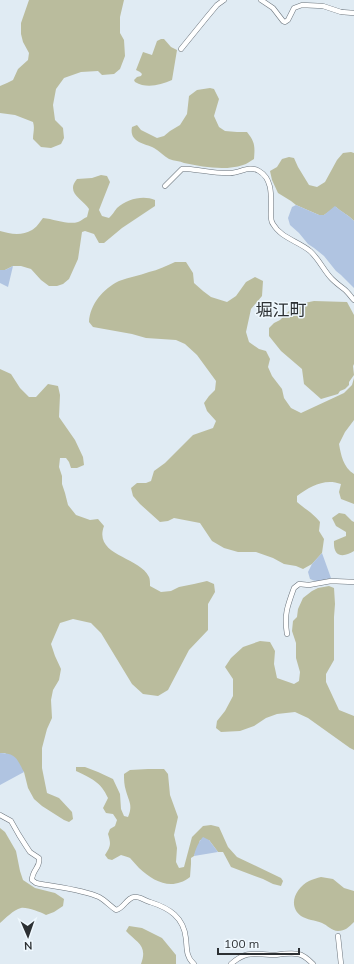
<svg xmlns="http://www.w3.org/2000/svg" width="354" height="964" viewBox="0 0 354 964" font-family="Mulish,'Noto Sans JP',sans-serif">
<style>
.green{fill:#babc9d}
.water{fill:#b0c4e1}
.lines{fill:none;stroke-linecap:round;stroke-linejoin:round}
.street-casing{stroke:#6b747c;stroke-width:5.5}
.street{stroke:#fff;stroke-width:4.5}
.labels{text-anchor:middle;stroke-width:3;stroke-linejoin:round;paint-order:stroke}
.quarter-label{font-size:17px;fill:#2c3033;stroke:#eff8fe}
</style>
<rect width="100%" height="100%" fill="#e0ebf3"/>
<path class="green" d="M29,0H124L120,17V33L124,40L125,56L120,69L114,74L102,75L98,71L81,72L64,78L56,89L53,105L55,120L63,128L64,138L61,144L51,148L41,147L33,139C33,133 35,128 33,122L15,115L0,113V86L7,83L13,80L18,69L28,60L29,53L23,42L21,34V23Z
M161,39H164L171,47L177,50L172,80C160,85 147,89 135,82L134,80L137,77L141,76L142,74L140,72L136,70L143,52L152,55L157,41Z
M210,88L214,89L219,99L214,116L219,127L225,131L237,132H247C255,142 255,146 254,159C250,161 247,164 243,165C225,171 203,167 184,163C180,161 174,161 169,159C164,156 159,151 154,148C143,143 129,142 132,127L137,125L141,130L157,138L164,136L170,131L180,125L187,114L189,96L197,90Z
M351,152L354,153V221C349,215 341,212 336,207L324,215H319L296,205L291,201L278,193L272,180L270,171L277,167L282,159L289,157L294,158L298,167L309,185L317,187L325,182L337,160L343,153Z
M101,175L107,176L110,182L99,210L102,216L109,218C112,215 114,212 117,208C127,199 143,195 155,200V206L122,228L104,243H99L94,234L85,231L82,232L78,259L69,279L63,284L57,286H49L41,280L31,269L21,266H13L5,270H0V231C10,234 22,236 32,230C36,228 40,222 43,218C54,219 68,225 78,222C81,221 84,218 87,217L89,209C83,199 65,193 77,179L92,178Z
M175,262H186L193,273L194,283L203,291L211,297L227,302L236,296L246,282L255,277L263,281L262,296L251,309L246,332L249,342L259,349L266,351L270,359L268,367L272,376L282,389L284,398L291,408L301,413L344,393L352,385L354,378V420L345,432L339,444C341,455 343,467 354,474V504L341,499L339,492L341,484C325,478 310,486 297,496V502C306,510 313,513 320,522L319,531L324,539L322,553L312,564L303,569L296,566L284,564L273,558L256,552H238L224,548L212,541L200,523L174,518L168,521L160,522L140,504L133,496L131,488L137,483H146L151,481L154,471L165,463L193,435L213,428L216,421L207,411L204,403L209,396L215,390L216,381L197,355L185,344L176,340L146,338L132,334L93,327L89,322C90,304 103,289 119,281C129,277 139,276 149,272C158,270 166,266 175,262Z
M314,301L347,302L354,315V364L353,366L354,375L349,382V385L345,389L340,391L338,394L321,399L304,384L302,369L281,351L269,336V328L274,323L280,320L295,305Z
M0,369L11,374L20,388L29,397H36L48,384L58,386L60,395L59,417L75,440L83,457L84,465L77,468H71L69,462L66,458H60L59,467L62,476V484L65,493L68,505L76,515L90,520L98,519L104,526C93,556 139,556 149,577C150,579 150,583 150,586L161,592L171,591L179,587L194,584L207,581L214,584L215,592L208,604V630L189,650L168,690L158,696L143,694L132,684L101,633L91,623L73,619L60,623L51,644L55,656L61,669L59,680L53,690L51,700L52,718L47,729L42,748V768L47,793L59,798L72,812L73,819L69,822L64,820L42,806L34,799L28,788L24,772L5,753H0Z
M339,513L345,514L352,521L354,522V551C343,558 333,557 334,541L346,536V532L336,526L332,518Z
M329,586L334,588L335,604L334,617V660L326,674V682L339,710L354,716V750L350,748L308,718L295,712L277,714L266,718L254,726L240,731L221,732L216,728L217,721L225,711L233,696V679L225,667L231,658L243,647L260,641L270,642L275,651L274,664L277,678L294,684L299,681L300,672L296,658V643L292,631L293,621L297,617L298,609L303,598L312,591L318,588Z
M76,767H85L98,772L113,779L120,794L121,809L124,816L128,817C133,805 129,802 126,791C124,785 124,779 124,774L130,770L148,769H164L168,774L170,795L178,817L174,835L177,848L176,862L179,868L184,867L192,837L203,826L211,825L219,827L228,847L237,857L281,878L283,881L281,886L273,884L263,879L231,867L223,852H218L209,840H200C199,846 196,850 194,856L191,858V864L190,877C172,891 154,882 139,868C136,865 133,861 130,858C128,857 124,856 121,855L112,860L108,859L105,855C111,846 111,844 108,834L110,829L115,826L117,820L113,814L106,813L103,808L108,798C101,782 91,778 76,771Z
M0,828L5,832L16,851L20,871L23,880L35,888L55,893L64,899L63,906L54,912L46,915C40,912 27,907 21,908C13,910 6,918 0,923Z
M321,877L333,879L344,888L354,891V922C349,927 345,931 338,931C332,931 327,925 322,923C315,920 307,920 301,916C287,905 296,888 309,881C313,879 317,878 321,877Z
M129,926L142,928L162,938L176,955V964H141C148,945 137,943 126,931Z"/>
<path class="water" d="M296,205L319,215H324L335,206C341,212 349,215 354,221V288L341,275L336,271L324,256L314,248L308,244L299,233L290,225L288,218L292,207Z
M13,266L8,287L0,283V270H5Z
M322,553L331,578C321,581 319,583 310,579L308,572L312,564Z
M0,753C16,753 17,759 24,772L0,785Z
M203,837L209,840L218,852L194,856C195,850 199,841 203,837Z"/>
<g class="lines">
<defs>
<path id="street" d="M261,0L273,8L283,21L285,22L288,20L294,8L302,5L323,6L341,12L354,13
M181,49L207,17L217,5L224,0
M165,186L182,169H188C201,170 218,174 230,173C240,173 249,165 259,171C273,179 271,197 271,210C271,215 270,220 273,224C281,238 298,241 310,251C319,259 324,271 332,279C336,283 340,286 344,289C348,292 351,297 354,300
M287,634C284,615 287,607 294,588L299,584L309,585L331,581L354,582
M0,815L11,821L19,835L26,846L30,852L39,858C41,867 32,870 32,880L36,883C55,887 81,889 99,897C105,900 110,906 116,910C124,909 127,896 136,897C141,897 145,901 150,902C169,908 184,917 186,939C187,949 186,957 194,964
M338,936L341,964
M231,964C248,949 256,955 275,955C282,954 291,953 298,954C304,955 309,960 313,964"/>
</defs>
<use href="#street" class="street-casing"/>
<use href="#street" class="street"/>
</g>
<g class="labels">
<g class="quarter-label">
<text x="281" y="316">堀江町</text>
</g>
</g>
<g transform="translate(28 936) rotate(178)" stroke="#eff8fe" stroke-width="3" paint-order="stroke">
<path d="M0-3L7 15L0 10L-7 15Z" fill="#2c3033"/>
<text y="-6" font-size="11" font-weight="bold" text-anchor="middle" fill="#2c3033">N</text>
</g>
<path d="M218 948v6h81v-6" fill="none" stroke="#2c3033" stroke-width="2"/>
<text x="224" y="948" font-size="12" fill="#2c3033" stroke="#eff8fe" stroke-width="3" paint-order="stroke">100 m</text>
</svg>
